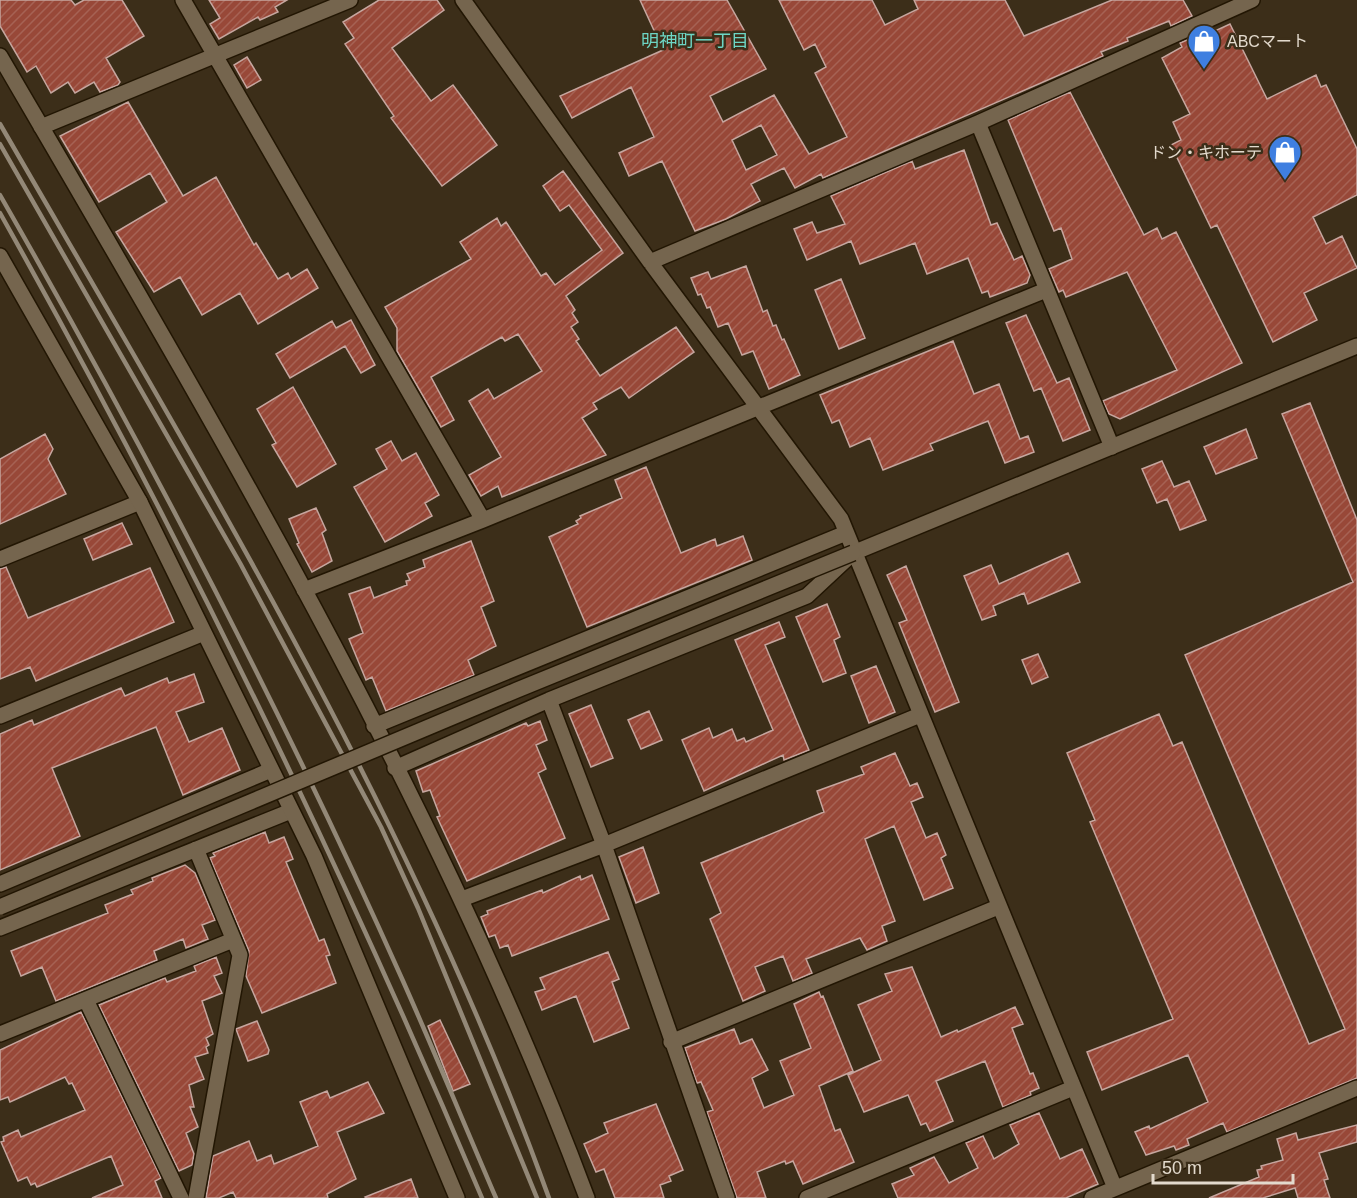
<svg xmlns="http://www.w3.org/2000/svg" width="1357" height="1198" viewBox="0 0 1357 1198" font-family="Helvetica,'Noto Sans JP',sans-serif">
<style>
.building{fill:url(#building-hatch);stroke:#c6a69f;stroke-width:1.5;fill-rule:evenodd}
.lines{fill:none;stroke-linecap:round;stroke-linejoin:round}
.minor-casing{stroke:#221603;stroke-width:18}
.tertiary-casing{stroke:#221603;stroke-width:18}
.minor{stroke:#75654e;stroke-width:15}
.tertiary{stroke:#75654e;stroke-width:15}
.rail{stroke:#938877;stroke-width:4.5}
.tertiary-bridge-casing{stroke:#221603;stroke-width:18;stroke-linecap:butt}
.tertiary-bridge{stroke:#75654e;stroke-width:15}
.labels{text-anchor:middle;stroke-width:5;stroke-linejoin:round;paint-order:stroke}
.poi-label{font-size:16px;fill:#e3dacd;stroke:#3c2e19;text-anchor:start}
.neighbourhood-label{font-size:18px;fill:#6dd5c4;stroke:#3c2e19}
</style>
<defs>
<pattern id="building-hatch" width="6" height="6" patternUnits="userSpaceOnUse" patternTransform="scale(1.5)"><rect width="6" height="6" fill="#984838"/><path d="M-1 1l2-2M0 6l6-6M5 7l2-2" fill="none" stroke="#a66254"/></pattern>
</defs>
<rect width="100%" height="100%" fill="#3c2e19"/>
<path class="building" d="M0,0H71L75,5L84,0H122L144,36L106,58L120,82L118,85L100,92L94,82L75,93L68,82L51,93L36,66L27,72L0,26Z
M209,0H287L275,7L278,12L260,20L258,17L219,39L210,24L220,18Z
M379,0H437L444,10L392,48L431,101L453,85L497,145L442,186L391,118L394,116L345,44L354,38L343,22Z
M640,0H727L766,69L710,96L723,122L774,95L809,154L847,137L815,73L826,67L815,44L804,50L779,0H872L885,25L918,9L914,0H1005L1024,36L1112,0H1183L1192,16L1171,26L1169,21L1127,38L1128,41L1101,52L1103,56L823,178L821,174L795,188L784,168L751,184L760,201L726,219L695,231L662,161L629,176L619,153L654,137L631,87L572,118L560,96L663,50ZM761,125L777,155L746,170L732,140Z
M1230,24L1267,99L1316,75L1321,87L1326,85L1357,149V195L1313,217L1326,244L1342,236L1357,268L1304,293L1317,320L1273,342L1217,225L1211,228L1171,145L1181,140L1173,122L1190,114L1162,58L1182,47L1180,43L1201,34L1202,37Z
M247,57L261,80L247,88L234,65Z
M1070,92L1144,235L1157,228L1162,239L1176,232L1242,363L1120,419L1109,414L1103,401L1177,370L1127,272L1066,297L1063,290L1059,292L1049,269L1072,259L1061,228L1054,231L1008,120Z
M128,102L183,196L216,177L254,245L256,243L278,279L288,273L291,279L307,269L318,288L258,324L240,293L202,315L180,277L154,292L116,232L167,202L150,173L99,202L60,136Z
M964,150L991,225L997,223L1014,260L1022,256L1030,275L1027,283L990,297L988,291L982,293L968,258L927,274L915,243L860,264L851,241L807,260L794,229L812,222L817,233L845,224L831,196L912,161L915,169Z
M563,171L623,253L566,296L575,310L572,313L578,322L571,327L579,339L576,341L600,376L676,327L694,352L629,398L621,387L593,403L597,409L582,418L606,455L502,497L498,486L481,496L469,475L501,457L469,401L488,389L494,399L542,371L518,334L505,341L502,337L431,377L454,420L441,427L397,351V328L385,307L471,259L460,242L497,218L501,226L506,222L541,276L546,273L555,285L602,250L569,205L560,211L543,186Z
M746,266L763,312L767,310L773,326L776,325L782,340L784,339L800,375L769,389L753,351L742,355L728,323L718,327L710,307L707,308L701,294L698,295L691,278L708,272L711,279Z
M841,279L865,338L839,349L815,290Z
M1026,315L1057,383L1069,378L1090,430L1063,441L1041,388L1034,391L1006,323Z
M351,320L375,365L361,373L345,346L290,378L276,354L332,321L336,328Z
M953,341L974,394L999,384L1020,439L1028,436L1034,452L1005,463L988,421L930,444L933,450L883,470L870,438L850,447L839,420L832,423L820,395Z
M293,387L336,464L297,487L272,445L276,443L257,409Z
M1310,403L1357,520V1078L1227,1132L1223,1123L1187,1139L1189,1145L1176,1150L1174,1146L1146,1155L1135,1132L1149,1126L1150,1129L1208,1102L1188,1055L1102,1090L1087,1052L1173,1019L1090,822L1095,820L1067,753L1159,714L1173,746L1182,742L1309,1044L1345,1029L1185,655L1353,582L1282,414Z
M1246,429L1257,458L1216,474L1204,447Z
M45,434L53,449L48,459L66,494L0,524V459Z
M391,441L402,461L416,453L439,495L425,503L432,516L385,542L354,487L387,469L376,449Z
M1162,461L1174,487L1189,481L1206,520L1180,530L1167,499L1157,503L1142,469Z
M646,467L681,553L715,539L717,546L743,536L752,560L587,627L549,537L578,524L576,521L581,518L580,516L622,498L615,480Z
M316,508L326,530L322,533L332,561L312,572L297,544L299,543L289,519Z
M122,523L132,544L93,560L84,539Z
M471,541L494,601L481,607L496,646L468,660L474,675L386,711L372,677L366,680L349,639L363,633L349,594L370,587L374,598L407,585L406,581L410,580L407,574L425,567L423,560Z
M1068,553L1080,582L1028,604L1024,593L993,606L996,615L982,620L964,576L991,565L999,584Z
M906,566L959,702L935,712L899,623L907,620L887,575Z
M6,567L28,618L150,568L174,622L36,681L30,667L0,679V569Z
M827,604L840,637L834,640L846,673L823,682L796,617Z
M779,622L785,637L765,645L809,750L784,760L783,755L704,791L682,740L709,728L713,738L732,729L737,741L744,738L746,742L773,730L735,640Z
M1038,654L1048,677L1032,684L1022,660Z
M876,666L895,712L869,723L851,676Z
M194,674L204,702L176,712L189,742L222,728L240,770L183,795L156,727L52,768L80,836L0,870V734L32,720L34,725L121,688L125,696L167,678L169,683Z
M591,705L613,758L591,767L569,714Z
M649,711L662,740L641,749L628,720Z
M540,721L547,740L536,745L546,769L538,773L565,838L467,881L437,817L440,816L430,790L423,792L416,771L526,723L528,726Z
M895,753L910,786L917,783L923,797L911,802L926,838L937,833L946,855L941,858L953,888L924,900L894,826L865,839L895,921L882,926L887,941L867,950L860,938L806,959L812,973L793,981L783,956L755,967L765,991L743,1001L710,919L721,913L701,863L824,812L817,791L864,774L861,767Z
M265,832L269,843L284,837L293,859L286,862L319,941L324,939L330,955L326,956L336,983L262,1013L246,976L249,951L210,858L215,856L213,853Z
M643,847L659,893L636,903L619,857Z
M185,865L195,873L215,920L202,925L208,939L186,948L183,939L154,951L157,960L56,1001L42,967L21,976L11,951L108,913L105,905L133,894L131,890L153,881L152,878Z
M592,875L609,919L512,956L508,945L500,948L495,935L489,937L481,917L488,914L487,911L542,890L543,893L580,876L581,880Z
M608,952L619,979L612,982L629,1028L594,1042L576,996L542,1010L535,992L545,989L540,978Z
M216,957L222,973L214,976L222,993L202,1001L213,1034L206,1038L209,1045L206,1047L208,1053L195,1057L204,1079L189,1085L194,1107H190L198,1127L186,1133L194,1154L192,1165L179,1171L99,1005L165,978L167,982L196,971L194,966Z
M912,967L941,1037L957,1030L958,1032L1015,1007L1023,1024L1012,1028L1030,1074L1033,1073L1039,1088L1030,1092L1031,1095L1003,1107L985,1061L936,1081L953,1121L930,1131L926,1123L921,1125L908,1095L864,1112L848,1075L881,1060L858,1005L892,991L885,974Z
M819,992L821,997L823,996L853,1071L819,1086L835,1131L840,1129L854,1162L803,1184L793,1161L786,1164L785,1161L757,1172L766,1198H737L707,1112L713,1110L701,1082L697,1083L685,1048L734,1029L740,1044L752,1039L768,1070L752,1078L764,1108L794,1095L780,1061L811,1048L794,1004Z
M81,1012L161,1178L155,1181L162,1198H92L123,1185L111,1156L37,1187L35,1183L31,1185L27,1177L18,1181L1,1142L4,1141L3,1137L18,1130L21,1137L85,1110L72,1083L69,1084L65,1077L10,1102L8,1097L0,1100V1050Z
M440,1020L470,1084L453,1091L428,1026Z
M257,1021L269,1050L268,1054L248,1061L236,1029Z
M368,1082L384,1113L337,1132L356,1179L327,1194L328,1198H236L233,1192L219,1198H206L213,1156L249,1141L257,1161L271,1155L274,1164L318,1146L300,1102L327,1091L330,1098Z
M656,1104L683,1170L669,1176L671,1181L660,1185L664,1198H615L604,1169L596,1172L584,1144L608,1133L604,1123Z
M1039,1113L1060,1159L1082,1149L1098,1184L1066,1198H898L892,1184L914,1175L910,1168L934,1157L949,1183L978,1168L966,1143L983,1136L994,1159L1019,1144L1010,1125Z
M1357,1125V1142L1319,1153L1328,1179L1324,1180L1330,1198H1298L1295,1188L1263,1198H1209L1259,1177L1257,1170L1262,1169L1261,1166L1283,1160L1277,1139L1296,1133L1298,1140Z
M411,1179L418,1198H366L365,1197Z"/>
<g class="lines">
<defs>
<path id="minor" d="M183,0L483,520
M463,0L650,262L841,519L1115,1188
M0,56C214,423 438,799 587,1198
M978,123L1112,447
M41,127L350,0
M650,262L978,123L1252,0
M0,559L140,502
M304,590L483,520L1046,290
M549,700L604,845L727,1198
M374,726L846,533
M395,768L549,700L807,596L851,555
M196,849L240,955L196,1198
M0,884L271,770
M462,899L604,845L920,715
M0,928L291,811
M86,1000L181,1198
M0,1034L233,940
M671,1042L998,907
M807,1198L1073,1088
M1092,1198L1357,1088"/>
<path id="tertiary" d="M0,256L140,502L314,856L457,1198
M853,553L1357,346
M0,716L204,633"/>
</defs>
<use href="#minor" class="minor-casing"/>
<use href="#tertiary" class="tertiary-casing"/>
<use href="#minor" class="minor"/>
<use href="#tertiary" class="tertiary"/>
<path class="rail" d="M0,124C201,472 412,818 549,1198
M0,144L240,563L381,827L418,908L537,1198
M0,195C146,450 283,712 403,981C435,1053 465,1126 496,1198
M0,213C179,532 340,861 482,1198"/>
<defs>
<path id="tertiary-bridge" d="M0,907L517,690L853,553"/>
</defs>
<use href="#tertiary-bridge" class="tertiary-bridge-casing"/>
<use href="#tertiary-bridge" class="tertiary-bridge"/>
</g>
<defs>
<symbol id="shop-pin" viewBox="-11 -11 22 30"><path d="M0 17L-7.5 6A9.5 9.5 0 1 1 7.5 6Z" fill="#3f7fe0" stroke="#3c2e19"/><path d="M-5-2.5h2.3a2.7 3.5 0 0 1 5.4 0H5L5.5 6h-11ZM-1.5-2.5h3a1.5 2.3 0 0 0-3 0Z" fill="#fff"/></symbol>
</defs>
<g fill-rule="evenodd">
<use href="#shop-pin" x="1185" y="22" width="38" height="52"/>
<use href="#shop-pin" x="1266" y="133" width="38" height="52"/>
</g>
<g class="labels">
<g class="poi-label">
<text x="1227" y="47">ABCマート</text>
<text x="1262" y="158" text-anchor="end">ドン・キホーテ</text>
</g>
<g class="neighbourhood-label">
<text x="695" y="47">明神町一丁目</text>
</g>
</g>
<path d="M1153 1174v9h140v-9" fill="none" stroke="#e3dacd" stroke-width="3"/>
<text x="1162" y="1174" font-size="18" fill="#e3dacd" stroke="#3c2e19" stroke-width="4.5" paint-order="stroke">50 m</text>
</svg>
